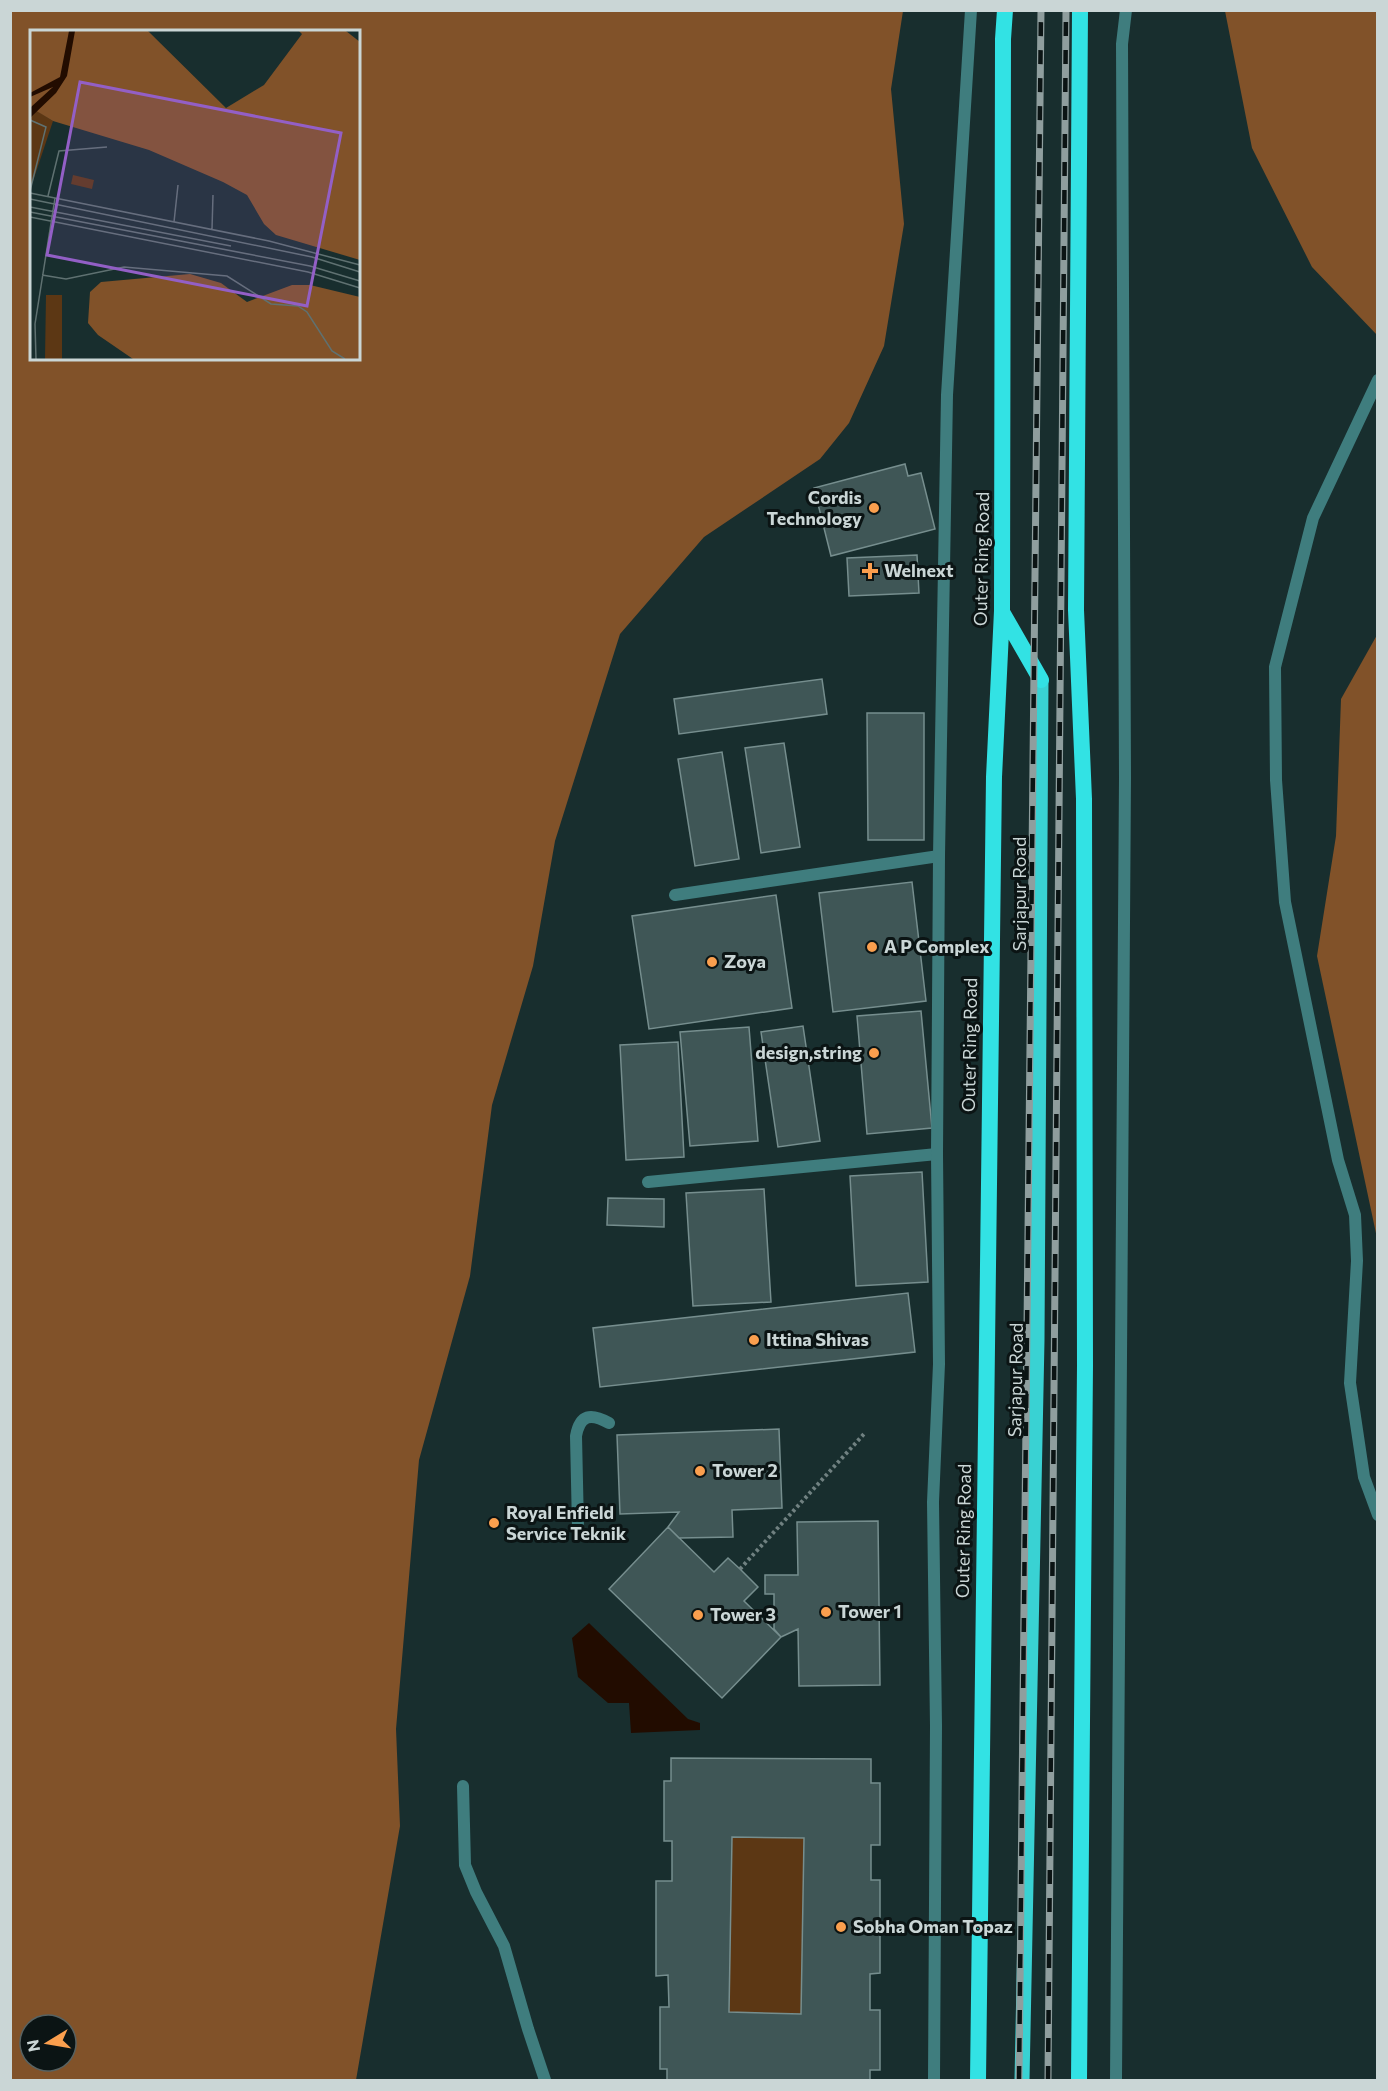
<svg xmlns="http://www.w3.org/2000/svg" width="1388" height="2091" viewBox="0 0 1388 2091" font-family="Commissioner,sans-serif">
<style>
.green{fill:#5c3714}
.forest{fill:#815229;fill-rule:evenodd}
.water{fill:#220c00}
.building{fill:#3f5656;stroke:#768e8e;stroke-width:1.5;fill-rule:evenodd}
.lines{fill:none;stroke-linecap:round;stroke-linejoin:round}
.path{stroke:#708181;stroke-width:4;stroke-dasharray:3 3;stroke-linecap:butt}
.service{stroke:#3f7d7e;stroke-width:12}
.minor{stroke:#3f7d7e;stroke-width:12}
.tertiary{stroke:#3f7d7e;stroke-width:12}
.primary{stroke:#39d2d3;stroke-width:15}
.trunk{stroke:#32e2e4;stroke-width:16}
.rail-casing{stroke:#8f9e9e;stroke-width:7}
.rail{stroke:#0b1414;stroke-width:4.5;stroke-dasharray:14;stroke-linecap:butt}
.poi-dot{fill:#fa9f4e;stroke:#0b1414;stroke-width:2}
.labels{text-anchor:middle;stroke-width:6;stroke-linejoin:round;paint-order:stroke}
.poi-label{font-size:18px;font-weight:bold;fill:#cad6d6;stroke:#0b1414;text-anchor:start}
.street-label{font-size:18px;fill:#cad6d6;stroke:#0b1414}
.inset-road{fill:none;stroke:#5f7171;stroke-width:1.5}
.view{fill:#935fc6;fill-opacity:0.15;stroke:#935fc6;stroke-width:3}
.inset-edge{fill:none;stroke:#cad6d6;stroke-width:3}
</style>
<rect width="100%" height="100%" fill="#182e2e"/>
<path class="green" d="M732,1837L804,1838L801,2014L729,2012Z"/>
<path class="forest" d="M11,10L903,11L891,89L904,224L884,346L849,423L820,459L704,537L620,634L555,841L533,966L492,1105L470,1276L419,1460L396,1729L400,1826L356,2080H11ZM32,32H358V358H32ZM30,2025H66V2061H30Z
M1225,11H1377V335L1312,267L1252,148Z
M1377,635H1378L1377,1238L1317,956L1336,836L1341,699Z"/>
<path class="water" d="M589,1623L688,1719L700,1723V1730L631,1733L629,1703H608L578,1677L572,1638Z"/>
<path class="building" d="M905,464L908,476L921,473L935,529L831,556L814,488Z
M917,555L919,593L849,596L847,558Z
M822,679L827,714L679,734L674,699Z
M867,713H924V840H868Z
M784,743L800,847L761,853L745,748Z
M722,752L739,859L695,866L678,759Z
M912,882L926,1001L833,1012L819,893Z
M776,895L792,1008L649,1029L632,916Z
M921,1011L932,1128L867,1134L857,1016Z
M803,1026L820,1141L778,1147L761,1032Z
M749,1027L758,1141L690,1146L680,1032Z
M678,1042L684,1157L626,1160L620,1045Z
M922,1172L928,1282L856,1286L850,1176Z
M764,1189L771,1302L693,1306L686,1193Z
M608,1198L664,1199V1227L607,1225Z
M908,1293L915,1352L600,1387L593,1328Z
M779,1429L782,1508L732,1510L733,1537L679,1538L668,1527L679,1512L620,1514L617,1435Z
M878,1521L880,1685L799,1686L798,1629L781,1637L774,1629V1594H765V1575H798L797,1522Z
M668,1527L714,1572L728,1558L740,1569L758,1587L744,1601L781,1637L722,1698L609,1589Z
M671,1758L871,1759V1783H880V1845H871V1880H880V1973L870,1974V2010H880V2070H870V2080H667V2069H660V2007H669L668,1975L656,1976V1881H672V1841H664V1781H671ZM732,1837L804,1838L801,2014L729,2012Z"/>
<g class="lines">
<path class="path" d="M740,1569L864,1434"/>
<path class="service" d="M1378,380L1313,518L1275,667L1276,780L1285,902L1338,1160L1355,1215L1357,1261L1350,1383L1364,1477L1378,1515
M578,1527L576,1436C580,1414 591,1413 609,1423
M463,1786L465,1865L476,1892L504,1946L528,2029L545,2080"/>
<path class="minor" d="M675,895L939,856
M648,1182L937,1154"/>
<path class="tertiary" d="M934,2080L936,1726L933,1502L939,1364L937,1154L939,856L947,395L971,10
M1116,2080L1125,778L1122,44L1126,10"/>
<path class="primary" d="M1022,2080L1037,1340L1041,680"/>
<path class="trunk" d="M1002,612L1041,680
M978,2080L994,777L1002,611L1003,39L1005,10
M1079,2080L1085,1365L1084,799L1076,610L1080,10"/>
<defs>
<path id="rail" d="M1019,2080L1041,10
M1048,2080L1066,10"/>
</defs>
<use href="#rail" class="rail-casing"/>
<use href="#rail" class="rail"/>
</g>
<g class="poi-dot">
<circle cx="874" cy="508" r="6"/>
<path d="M867 562h6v6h6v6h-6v6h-6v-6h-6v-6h6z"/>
<circle cx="872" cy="947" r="6"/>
<circle cx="712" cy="962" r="6"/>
<circle cx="874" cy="1053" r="6"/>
<circle cx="754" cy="1340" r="6"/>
<circle cx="700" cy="1471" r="6"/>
<circle cx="494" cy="1523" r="6"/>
<circle cx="826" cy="1612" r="6"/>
<circle cx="698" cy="1615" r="6"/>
<circle cx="841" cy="1927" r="6"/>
</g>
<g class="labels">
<g class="poi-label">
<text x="862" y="504" text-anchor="end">Cordis<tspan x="862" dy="21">Technology</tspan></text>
<text x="884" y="577">Welnext</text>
<text x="884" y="953">A P Complex</text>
<text x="724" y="968">Zoya</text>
<text x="862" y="1059" text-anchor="end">design,string</text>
<text x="766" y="1346">Ittina Shivas</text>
<text x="712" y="1477">Tower 2</text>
<text x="506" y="1519">Royal Enfield<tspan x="506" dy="21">Service Teknik</tspan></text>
<text x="838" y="1618">Tower 1</text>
<text x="710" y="1621">Tower 3</text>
<text x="853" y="1933">Sobha Oman Topaz</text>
</g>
<g class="street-label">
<text transform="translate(982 559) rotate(-89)" y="6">Outer Ring Road</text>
<text transform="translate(1020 894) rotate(-90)" y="6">Sarjapur Road</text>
<text transform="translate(970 1045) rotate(-89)" y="6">Outer Ring Road</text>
<text transform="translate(1016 1380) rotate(-89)" y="6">Sarjapur Road</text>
<text transform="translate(964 1531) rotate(-89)" y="6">Outer Ring Road</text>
</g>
</g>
<g transform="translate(30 30)">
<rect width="330" height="330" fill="#182e2e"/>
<path d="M6,80L23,91L0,160V88ZM43,145L64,150L62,159L41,154ZM16,265H32V329H15Z" fill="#5c3714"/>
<path d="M0,1H118L196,78L234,55L272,4L269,1H316L330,12V230L246,205L234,194L217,165L193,152L119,120L23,91L0,77ZM160,244L191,253L217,272L262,255H280L330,267V329H103L68,305L58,293L60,262L71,252Z" fill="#815229"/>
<path d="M39,1H45L37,46L26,63L0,88L1,77L23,57L0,67V63L30,47Z" fill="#220c00"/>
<path class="inset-road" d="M0,90L16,97L0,161M0,163L239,211L330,235M18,166L29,121L77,117M0,169L282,227L330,242M0,177L201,216M0,182L280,236L330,251M0,187L278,242L330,258M144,192L148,155M182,199L183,165M12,245L36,249L94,237L197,246L241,274L268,276L277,282L302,321L315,329M6,329L5,294L25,168"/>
<path class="view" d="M50,52L311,103L277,276L17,225Z"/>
<rect width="330" height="330" class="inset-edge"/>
</g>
<rect width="1388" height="2091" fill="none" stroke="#cad6d6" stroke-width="24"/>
<g transform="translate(48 2043) rotate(259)"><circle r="28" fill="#0b1414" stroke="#576262" stroke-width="1.5"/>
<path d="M0-4.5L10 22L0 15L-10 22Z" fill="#fa9f4e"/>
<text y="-9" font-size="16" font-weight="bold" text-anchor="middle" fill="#cad6d6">N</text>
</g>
</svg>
